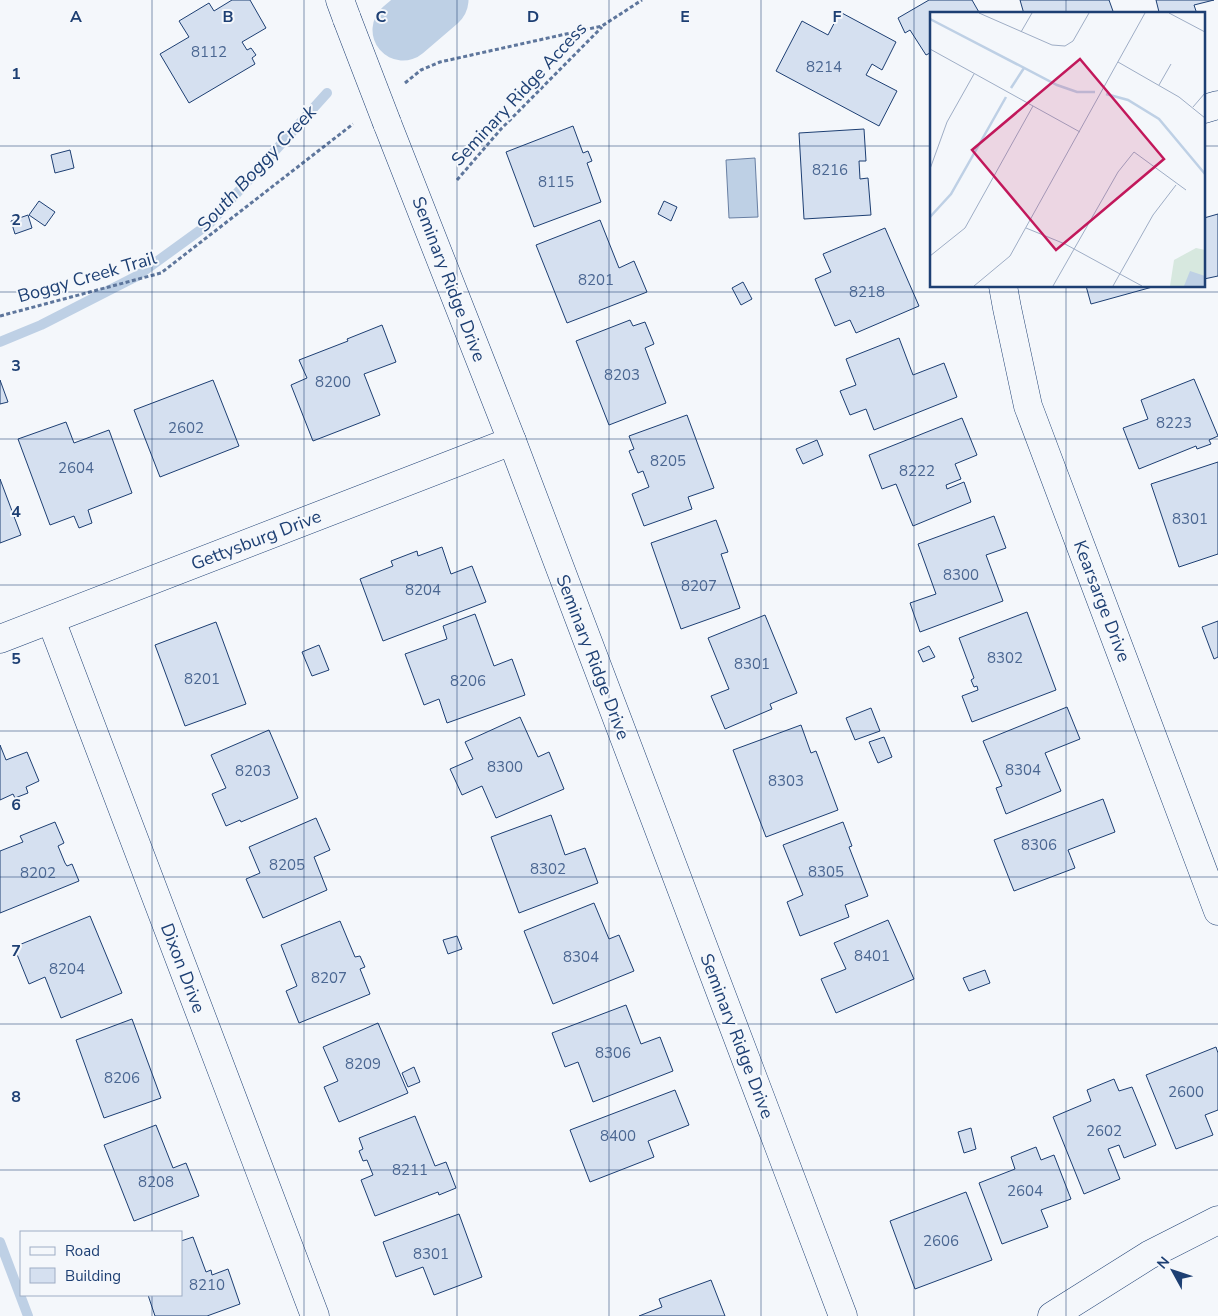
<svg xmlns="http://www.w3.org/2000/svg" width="1218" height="1316" viewBox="0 0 1218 1316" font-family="'Nunito Sans',sans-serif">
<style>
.water{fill:#bed0e5;stroke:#687fa3}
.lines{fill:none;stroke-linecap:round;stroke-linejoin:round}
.stream{stroke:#bed0e5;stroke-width:10}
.river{stroke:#bed0e5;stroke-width:61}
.building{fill:#d5e0f0;stroke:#1d3f73}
.minor-casing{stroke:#1d3f73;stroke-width:29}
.tertiary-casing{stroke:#1d3f73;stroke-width:29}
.path{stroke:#5e769c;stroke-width:3;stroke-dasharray:4 2.5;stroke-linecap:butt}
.minor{stroke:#f4f7fb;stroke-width:28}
.tertiary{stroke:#f4f7fb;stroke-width:28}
.tertiary-bridge-casing{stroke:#1d3f73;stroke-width:29;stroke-linecap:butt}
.tertiary-bridge{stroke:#f4f7fb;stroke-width:28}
.grid{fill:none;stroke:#1d3f73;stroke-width:1;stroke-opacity:0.55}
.labels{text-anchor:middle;stroke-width:4;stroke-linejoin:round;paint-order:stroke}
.number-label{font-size:15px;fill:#4b6792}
.street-label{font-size:18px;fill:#1d3f73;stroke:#f4f7fb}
.water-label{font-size:19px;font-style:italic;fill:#1d3f73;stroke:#f4f7fb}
.inset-river{fill:none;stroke:#bed0e5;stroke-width:2.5}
.inset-road{fill:none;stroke:#9eadc5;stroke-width:1}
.view{fill:#c2185b;fill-opacity:0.15;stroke:#c2185b;stroke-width:2.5}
.inset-edge{fill:none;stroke:#1d3f73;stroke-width:2.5}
.grid-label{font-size:16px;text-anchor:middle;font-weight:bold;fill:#1d3f73;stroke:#f4f7fb;stroke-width:4;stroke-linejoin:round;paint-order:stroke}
</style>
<rect width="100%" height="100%" fill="#f4f7fb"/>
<path class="water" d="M755,158L758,217L729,218L726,160Z"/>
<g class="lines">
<path class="stream" d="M0,342L41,325L137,276L210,223L327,93
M0,1242L28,1316"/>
<path class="river" d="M403,30L438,0"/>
</g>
<path class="building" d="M232,0H250L266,28L242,42L247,50L251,48L256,55L252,58L255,64L189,103L160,54L189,37L179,21L209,3L214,11Z
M929,0H972L980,14H932V52L926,55L910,30L905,33L898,18Z
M1020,0H1109L1114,14H1024Z
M1156,0H1214L1194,5L1197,14H1155L1159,12Z
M840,12L896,42L882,70L872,64L866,75L897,91L879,126L776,71L802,21L828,35Z
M573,126L583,153L588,151L592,161L587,163L601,202L534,227L506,152Z
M864,129L866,161H859L860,179L868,178L871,215L804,219L799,133Z
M70,150L74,168L55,173L51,155Z
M39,201L55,212L45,226L29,215Z
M664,201L677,207L671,221L658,214Z
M1218,214V276L1204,279V218Z
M28,215L32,228L15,234L11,221Z
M600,220L619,268L634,261L647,292L567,323L536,245Z
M885,228L919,306L856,333L850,320L835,326L815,279L831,272L823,254Z
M743,282L752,299L741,305L732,288Z
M1086,286H1156L1091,304Z
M630,320L633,326L645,322L654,344L645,348L666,403L609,425L576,341Z
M382,325L396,362L364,374L380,415L313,441L291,385L307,378L299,360L348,341L347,339Z
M899,338L913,375L944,363L957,397L874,430L866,409L850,415L840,391L856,385L846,359Z
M1194,379L1218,436L1209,440L1211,444L1197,449L1196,446L1139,469L1123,428L1148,419L1141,400Z
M0,380L8,402L0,404Z
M213,380L239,446L160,477L134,410Z
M687,415L714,488L688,497L692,509L644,526L632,494L649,487L643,471L638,473L629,451L634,449L629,436Z
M962,418L977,455L955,464L961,479L946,485L947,489L964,482L971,502L913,526L896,484L882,489L869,455Z
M66,422L74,443L109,430L132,493L88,510L92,523L79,528L74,516L50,525L18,439Z
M817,440L823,455L803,464L796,449Z
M1218,462V554L1179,567L1151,484Z
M0,479L21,535L0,543Z
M994,516L1006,548L986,555L1003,601L920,632L910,603L936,594L918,544Z
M716,520L728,552L721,554L740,608L681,629L651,543Z
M442,547L451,574L472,566L486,602L383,641L360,579L393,566L391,561L417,551L418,556Z
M1027,612L1056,690L972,722L962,696L978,690L977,686L974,687L971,680L974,678L959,638Z
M475,614L494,666L512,659L525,695L447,723L439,699L424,705L405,654L447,639L443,626Z
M765,615L797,693L770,704L772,709L725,729L711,696L729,689L708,638Z
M1218,621V657L1214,659L1202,627Z
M216,622L246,704L185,726L155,645Z
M319,645L329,670L312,676L302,652Z
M929,646L935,657L923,662L918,651Z
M1067,707L1080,739L1045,753L1061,791L1006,814L996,788L1002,786L983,741Z
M871,708L880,731L855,740L846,718Z
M520,717L538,757L549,752L564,789L496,818L482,786L462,795L450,769L473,759L465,742Z
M801,725L811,753L816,751L838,810L766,837L733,750Z
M269,730L298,798L241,822L240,820L226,826L212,794L226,788L211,755Z
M884,737L892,757L878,763L869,742Z
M0,745L6,760L27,752L39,781L26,787L28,793L15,798L13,794L0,800Z
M1103,799L1115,832L1068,850L1075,868L1014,891L994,840Z
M551,815L565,855L585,848L598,883L519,913L491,837Z
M316,818L330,850L314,857L327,890L263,918L246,879L260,873L249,847Z
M55,822L64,843L58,846L65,863L67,866L72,864L79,881L0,913V851L23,842L20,836Z
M843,822L852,846L849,847L868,896L845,905L849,917L800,936L787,902L803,895L783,845Z
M594,903L609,939L619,935L634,971L553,1004L524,931Z
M90,916L122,993L61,1018L45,977L29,984L14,947Z
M888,920L914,979L836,1013L821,979L846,969L834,943Z
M340,921L355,957L360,956L365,967L360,969L370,994L299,1023L286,991L297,986L281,945Z
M457,936L462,949L448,954L443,940Z
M985,970L990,983L969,991L963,978Z
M626,1005L641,1044L660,1037L673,1071L593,1102L578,1062L565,1067L552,1033Z
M132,1019L161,1098L104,1118L76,1040Z
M378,1023L408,1093L339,1122L324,1087L338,1081L323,1047Z
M1216,1047L1218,1053V1110L1205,1115L1213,1135L1176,1149L1146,1075Z
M414,1067L420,1082L408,1087L402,1073Z
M1114,1079L1119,1091L1132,1087L1156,1145L1124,1158L1119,1145L1108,1149L1120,1179L1084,1194L1053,1117L1091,1101L1087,1090Z
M675,1090L689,1125L648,1141L654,1157L590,1182L570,1130Z
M415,1116L435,1166L446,1162L456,1188L439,1195L438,1192L375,1216L361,1180L373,1175L367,1160L363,1161L359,1151L363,1149L359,1138Z
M156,1125L173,1168L186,1163L199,1196L134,1221L104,1145Z
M971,1128L976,1149L964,1153L958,1132Z
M1036,1147L1041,1160L1054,1155L1071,1199L1041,1210L1048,1227L1002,1244L979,1183L1015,1169L1011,1157Z
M966,1192L992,1260L915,1289L890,1221Z
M459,1214L482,1277L434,1295L423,1267L396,1277L383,1242Z
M193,1237L206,1272L211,1270L212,1275L228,1269L240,1304L207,1316H155L148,1295H181V1241Z
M711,1280L725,1316H639L662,1307L659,1299Z"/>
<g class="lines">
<defs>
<path id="minor" d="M1204,109L1218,105
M1003,286L1007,308L1028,406L1218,911
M51,620L315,1316
M0,639L512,441
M1052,1316L1149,1255L1218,1220"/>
<path id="tertiary" d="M340,0L347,19
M387,123L512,441L843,1316"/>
</defs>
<use href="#minor" class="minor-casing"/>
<use href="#tertiary" class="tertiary-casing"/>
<path class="path" d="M405,83L421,70L440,62L602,26L642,0
M457,180L501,129L602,27
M0,316L161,273L353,124"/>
<use href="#minor" class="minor"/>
<use href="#tertiary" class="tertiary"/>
<defs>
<path id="tertiary-bridge" d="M347,19L387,123"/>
</defs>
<use href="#tertiary-bridge" class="tertiary-bridge-casing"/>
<use href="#tertiary-bridge" class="tertiary-bridge"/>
</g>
<path class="grid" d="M152,0V1232M304,0V1316M457,0V1316M609,0V1316M761,0V1316M914,0V1316M1066,0V14M0,146H932M1204,146H1218M1066,286V1316M0,292H1218M0,439H1218M0,585H1218M0,731H1218M0,877H1218M0,1024H1218M0,1170H1218M152,1295V1316"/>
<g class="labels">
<g class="number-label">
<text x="209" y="57">8112</text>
<text x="824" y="72">8214</text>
<text x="830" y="175">8216</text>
<text x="556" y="187">8115</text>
<text x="596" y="285">8201</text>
<text x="867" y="297">8218</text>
<text x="622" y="380">8203</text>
<text x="333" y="387">8200</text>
<text x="1174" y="428">8223</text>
<text x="186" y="433">2602</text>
<text x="668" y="466">8205</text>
<text x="76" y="473">2604</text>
<text x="917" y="476">8222</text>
<text x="1190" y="524">8301</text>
<text x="961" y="580">8300</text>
<text x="699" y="591">8207</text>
<text x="423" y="595">8204</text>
<text x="1005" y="663">8302</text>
<text x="752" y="669">8301</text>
<text x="202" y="684">8201</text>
<text x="468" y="686">8206</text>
<text x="505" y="772">8300</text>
<text x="1023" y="775">8304</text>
<text x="253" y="776">8203</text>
<text x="786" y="786">8303</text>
<text x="1039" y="850">8306</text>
<text x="287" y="870">8205</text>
<text x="548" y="874">8302</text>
<text x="826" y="877">8305</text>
<text x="38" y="878">8202</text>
<text x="872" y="961">8401</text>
<text x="581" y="962">8304</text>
<text x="67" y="974">8204</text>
<text x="329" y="983">8207</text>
<text x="613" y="1058">8306</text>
<text x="363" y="1069">8209</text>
<text x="122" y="1083">8206</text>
<text x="1186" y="1097">2600</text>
<text x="1104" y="1136">2602</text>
<text x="618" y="1141">8400</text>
<text x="410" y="1175">8211</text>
<text x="156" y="1187">8208</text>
<text x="1025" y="1196">2604</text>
<text x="941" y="1246">2606</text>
<text x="431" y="1259">8301</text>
<text x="207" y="1290">8210</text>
</g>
<g class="street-label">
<text transform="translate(519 94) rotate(-47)" y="6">Seminary Ridge Access</text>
<text transform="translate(87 277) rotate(-16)" y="6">Boggy Creek Trail</text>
<text transform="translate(449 279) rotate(69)" y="6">Seminary Ridge Drive</text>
<text transform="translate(256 540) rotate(-21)" y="6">Gettysburg Drive</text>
<text transform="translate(1102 601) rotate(69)" y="6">Kearsarge Drive</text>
<text transform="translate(593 657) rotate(69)" y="6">Seminary Ridge Drive</text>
<text transform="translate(183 968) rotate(69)" y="6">Dixon Drive</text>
<text transform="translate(737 1036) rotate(69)" y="6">Seminary Ridge Drive</text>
</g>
<g class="water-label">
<text transform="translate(256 168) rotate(-47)" y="7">South Boggy Creek</text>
</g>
</g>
<g transform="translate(930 12)">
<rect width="275" height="275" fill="#f4f7fb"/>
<path d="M266,236L275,238V274H240L244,248Z" fill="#d7e8df"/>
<path d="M260,259L275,264V274H254Z" fill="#bed0e5"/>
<path class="inset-river" d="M0,7L127,73L147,80H165M81,76L94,56M176,82L198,88L229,107L275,162M0,205L21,182L76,85"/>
<path class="inset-road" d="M49,1L122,33L135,34L143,29L159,1M239,1L275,20M91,20L102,1M0,37L150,120M188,50L249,85L275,106M229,73L241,52M263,95L275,81M0,157L17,110L44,62M96,216L135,232L212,274M0,244L35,216L103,94M44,274L80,244L215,1M123,274L188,160L204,140L256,178M183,274L223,203L246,173"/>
<path class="view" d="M150,47L234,147L126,238L42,138Z"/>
<rect width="275" height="275" class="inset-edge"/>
</g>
<g class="grid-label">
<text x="76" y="22">A</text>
<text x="228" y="22">B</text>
<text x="381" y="22">C</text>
<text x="533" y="22">D</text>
<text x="685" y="22">E</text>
<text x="837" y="22">F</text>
<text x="16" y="79">1</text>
<text x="16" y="225">2</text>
<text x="16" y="371">3</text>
<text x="16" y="517">4</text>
<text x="16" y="664">5</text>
<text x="16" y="810">6</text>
<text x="16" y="956">7</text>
<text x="16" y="1102">8</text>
</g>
<rect x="20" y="1231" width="162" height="65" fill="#f4f7fb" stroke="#9eadc5"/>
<rect x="30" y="1247" width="25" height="8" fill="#f4f7fb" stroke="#9eadc5"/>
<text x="65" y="1256" font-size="15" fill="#1d3f73">Road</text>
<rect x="30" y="1268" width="25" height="15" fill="#d5e0f0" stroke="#9eadc5"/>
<text x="65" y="1281" font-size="15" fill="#1d3f73">Building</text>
<g transform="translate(1173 1271) rotate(310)" stroke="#f4f7fb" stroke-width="4" paint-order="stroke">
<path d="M0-4L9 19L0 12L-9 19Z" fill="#1d3f73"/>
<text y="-8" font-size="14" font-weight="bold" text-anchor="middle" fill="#1d3f73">N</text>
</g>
</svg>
